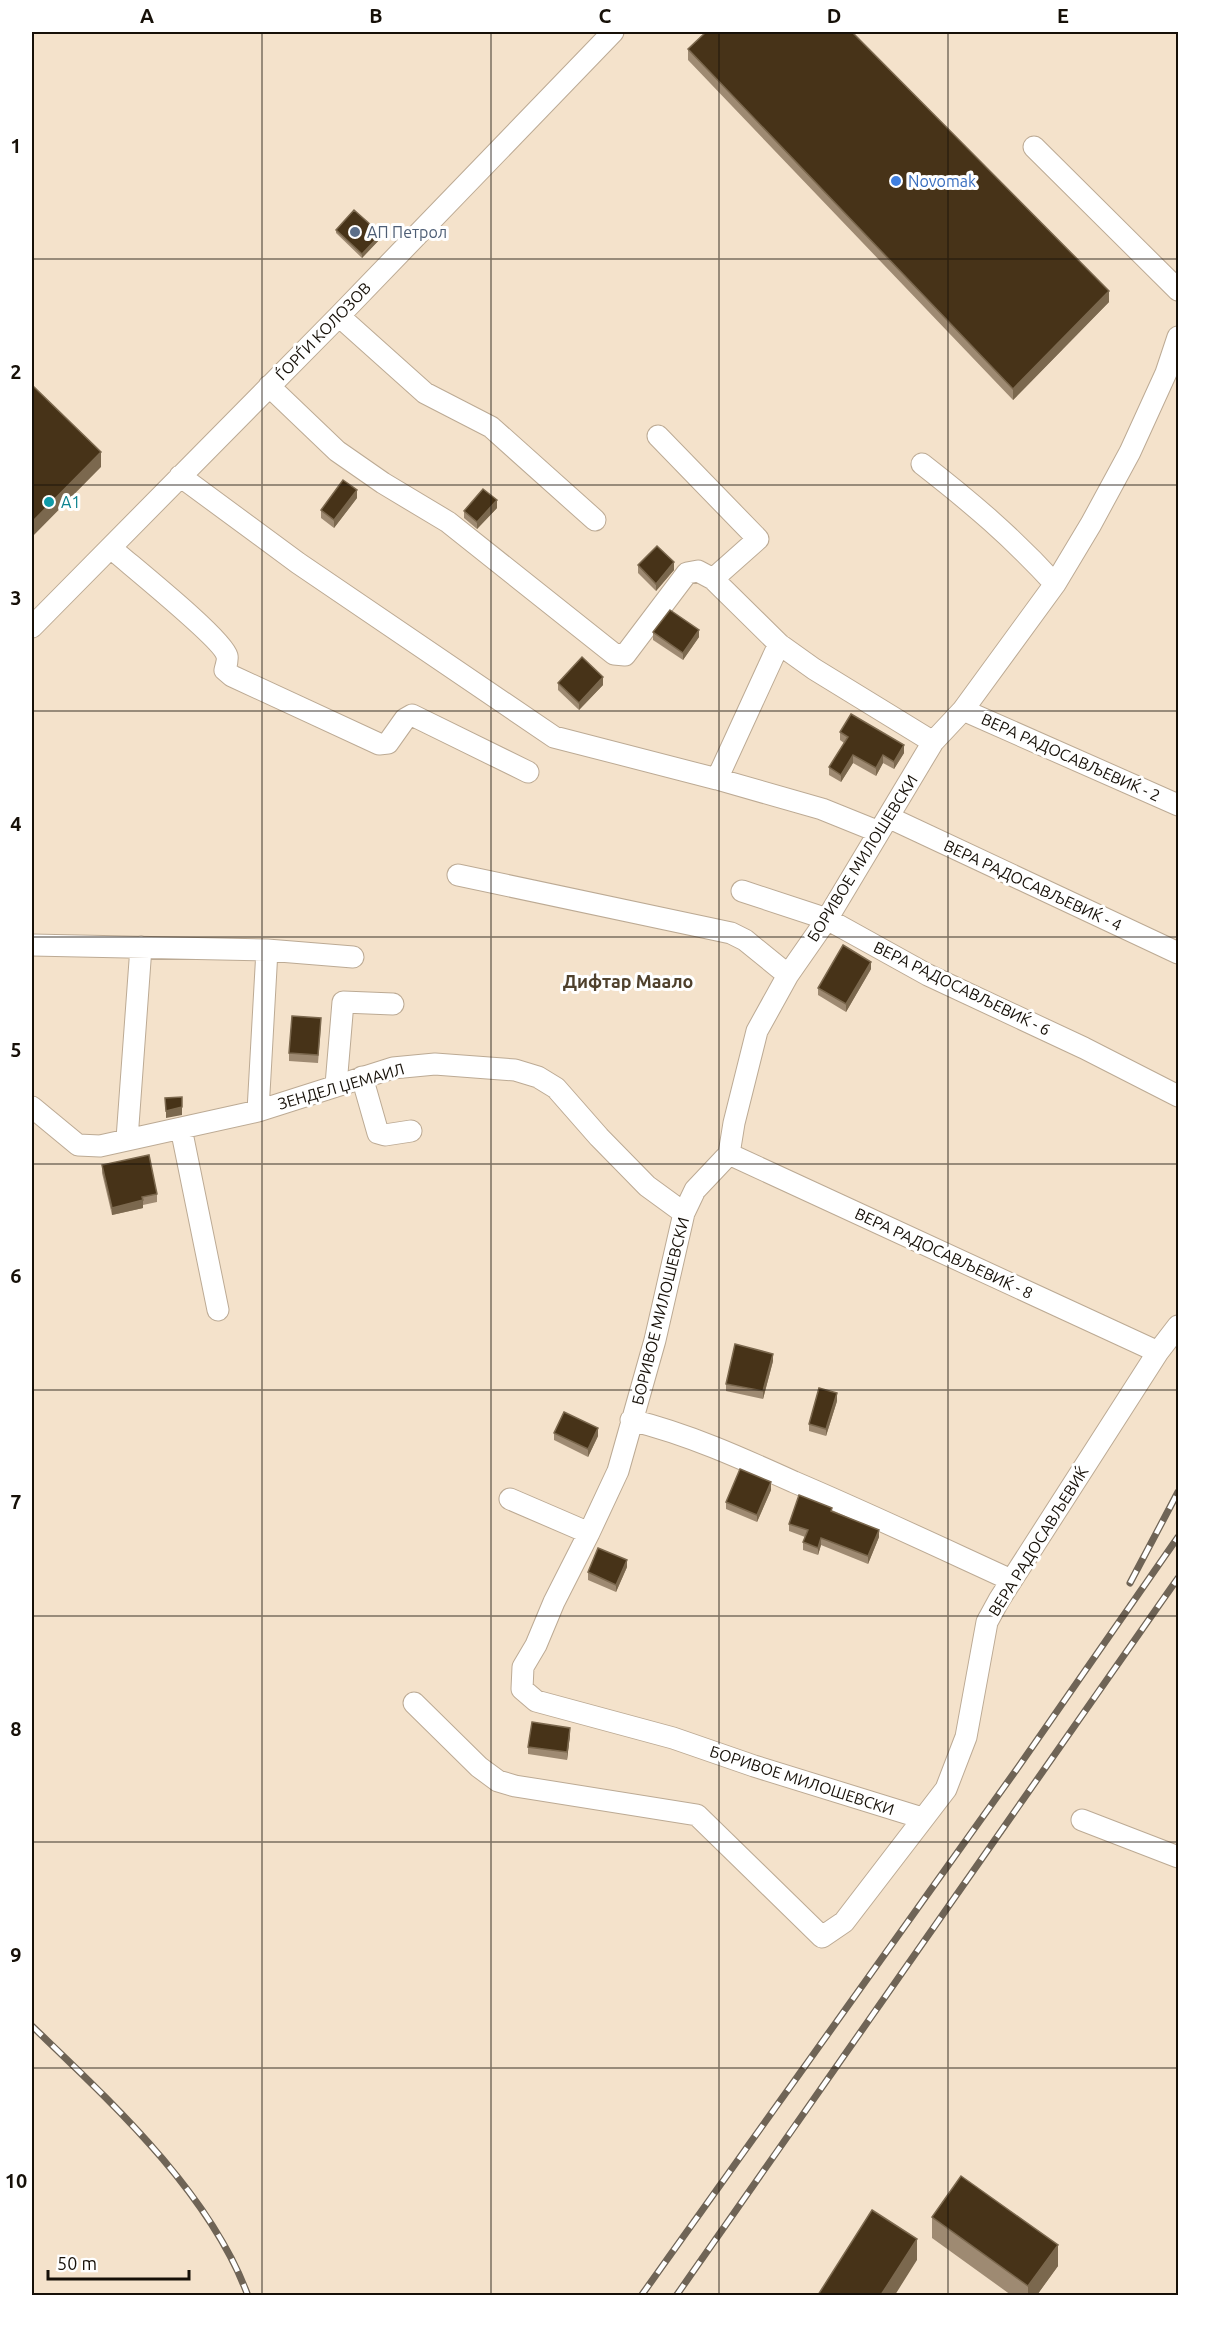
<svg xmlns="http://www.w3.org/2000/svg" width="1210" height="2327" viewBox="0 0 1210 2327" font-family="Ubuntu,sans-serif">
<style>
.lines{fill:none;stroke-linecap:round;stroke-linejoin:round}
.street-casing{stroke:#bcaa94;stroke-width:23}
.street{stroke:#fff;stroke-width:21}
.rail-casing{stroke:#6f6456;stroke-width:7}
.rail{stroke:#fff;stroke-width:4.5;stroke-dasharray:14;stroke-linecap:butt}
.wall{fill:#9e8a72}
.shaded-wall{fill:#7b684e}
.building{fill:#473318;stroke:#7b684e;stroke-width:1.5}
.grid{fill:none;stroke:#161008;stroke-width:1.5;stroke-opacity:0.55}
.shop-dot{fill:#3f7fe0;stroke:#fff;stroke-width:2}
.service-dot{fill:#5c6f8a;stroke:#fff;stroke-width:2}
.culture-dot{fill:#0f9aa8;stroke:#fff;stroke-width:2}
.labels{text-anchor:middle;stroke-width:6;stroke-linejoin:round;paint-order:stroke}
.shop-label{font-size:16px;fill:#366cbe;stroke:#fff;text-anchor:start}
.service-label{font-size:16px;fill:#4e5e75;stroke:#fff;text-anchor:start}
.street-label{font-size:16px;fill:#161008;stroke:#fff}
.culture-label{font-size:16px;fill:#0d838f;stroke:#fff;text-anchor:start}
.neighbourhood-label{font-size:18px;font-weight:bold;fill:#4f402c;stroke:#fff}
.neatline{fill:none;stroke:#161008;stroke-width:2}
.grid-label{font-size:20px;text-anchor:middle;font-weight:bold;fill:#161008}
</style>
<rect width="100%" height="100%" fill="#f4e2cb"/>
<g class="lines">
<defs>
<path id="street" d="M1034,147L1178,290
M339,316L425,393L491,427L595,520
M269,386L337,451L383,483L448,522L614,654L625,655L687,573L698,571L713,579L779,644L814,669L933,742
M658,436L758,539L713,579
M922,464C972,503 1012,537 1055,584
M180,476L298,563L554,737L717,779L822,809L879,832
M111,548C129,564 223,639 227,656C228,660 226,666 225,670L232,676L379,744L388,743L405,719L412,715L528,772
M32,627L339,316L613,32
M963,710L1178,805
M717,779L779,644
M888,817L1178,953
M458,875L731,933L745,940L788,975
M742,891L827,919L928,975L1084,1048L1178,1096
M32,945L267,950L353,957
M362,1077L378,1133L385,1135L411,1131
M336,1085L343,1002L393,1004
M32,1107L78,1145L100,1146L258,1111L393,1068L435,1064L515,1070L538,1077L556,1088L599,1137L647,1186L684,1213
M258,1111L267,950
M181,1128L218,1310
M127,1139L141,947
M729,1154L1158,1352
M631,1420C688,1434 741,1458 794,1482C867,1513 939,1547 1011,1580
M510,1499L589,1533
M414,1703L479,1767L498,1781L515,1786L697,1815L822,1937L844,1922L946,1789L966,1737L987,1622L999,1600L1158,1352L1178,1326
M922,1818L754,1766L673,1738L536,1701L522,1689L523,1667L536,1645L554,1602L589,1533L618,1471L655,1340L684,1213L695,1190L729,1154L734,1123L757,1031L788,975L827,919L933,742L963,710L1055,584L1091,524L1130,452L1166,373L1178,337
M1082,1820L1178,1857"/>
</defs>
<use href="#street" class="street-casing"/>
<use href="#street" class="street"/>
<defs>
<path id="rail" d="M1130,1583L1178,1492
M32,2026C110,2101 210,2192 248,2296
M641,2296L1019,1766L1178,1537
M676,2296L1178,1578"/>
</defs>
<use href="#rail" class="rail-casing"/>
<use href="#rail" class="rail"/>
</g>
<path class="wall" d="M688,49L1109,302L1013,400L688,60Z
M336,230L381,238L362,258L336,233Z
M357,498L334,528L321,518V510Z
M497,508L477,529L464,518V511Z
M638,565L674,570L656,591L638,573Z
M653,632L699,637L683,660L653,640Z
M558,683L603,685L579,710L558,690Z
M840,732L904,753L894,769L883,763L876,776L853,763L841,782L829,775V767L844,743L840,740Z
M871,969L846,1012L818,995V988Z
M321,1026L318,1063L289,1061V1053Z
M102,1165L157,1194V1202L143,1205V1208L112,1215L102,1173Z
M773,1361L763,1399L726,1391V1384Z
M837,1401L826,1436L809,1431V1424Z
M554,1433L598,1436L588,1457L554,1440Z
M771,1490L757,1522L726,1509V1502Z
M832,1511L879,1537L868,1564L821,1545L818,1555L803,1550V1542L805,1537L789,1531V1524Z
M627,1567L616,1592L588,1580V1572Z
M570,1735L567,1760L528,1754V1747Z
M932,2217L1058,2266L1037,2295H1011L932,2238Z"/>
<path class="shaded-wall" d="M381,234V238L362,258V254Z
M1109,291V302L1013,400V389Z
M101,452V467L32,537V522Z
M357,490V498L334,528V520Z
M497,500V508L477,529V522Z
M674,562V570L656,591V584Z
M699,630V637L683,660V653Z
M603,677V685L579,710V703Z
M904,745V753L894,769V762Z
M853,755V763L841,782V775Z
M883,755V763L876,776V768Z
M871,962V969L846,1012V1004Z
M182,1107V1115L166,1118V1111Z
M143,1200V1208L112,1215V1208Z
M773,1354V1361L763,1399V1391Z
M837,1393V1401L826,1436V1429Z
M598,1428V1436L588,1457V1449Z
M771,1482V1490L757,1522V1515Z
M879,1530V1537L868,1564V1556Z
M821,1538V1545L818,1555V1548Z
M627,1560V1567L616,1592V1585Z
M570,1728V1735L567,1760V1752Z
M917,2239V2260L895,2295H881Z
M1058,2245V2266L1037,2295H1028V2286Z"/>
<path class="building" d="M706,32H852L1109,291L1013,389L688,49Z
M354,210L381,234L362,254L336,230Z
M32,385L101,452L32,522Z
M343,480L357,490L334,520L321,510Z
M483,489L497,500L477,522L464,511Z
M657,546L674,562L656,584L638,565Z
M670,610L699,630L683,653L653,632Z
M582,657L603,677L579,703L558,683Z
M851,714L904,745L894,762L883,755L876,768L853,755L841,775L829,767L848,737L840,732Z
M843,945L871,962L846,1004L818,988Z
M292,1016L321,1018L318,1055L289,1053Z
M182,1097V1107L166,1111L165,1098Z
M149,1155L157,1194L142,1197L143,1200L112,1208L102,1165Z
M735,1344L773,1354L763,1391L726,1384Z
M819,1388L837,1393L826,1429L809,1424Z
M564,1412L598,1428L588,1449L554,1433Z
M740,1469L771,1482L757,1515L726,1502Z
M799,1495L832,1508L831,1511L879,1530L868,1556L821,1538L818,1548L803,1542L808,1530L789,1524Z
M598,1548L627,1560L616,1585L588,1572Z
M532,1722L570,1728L567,1752L528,1747Z
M961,2176L1058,2245L1028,2286L932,2217Z
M872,2210L917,2239L881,2295H818Z"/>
<path class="grid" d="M262,32V2296M491,32V2296M719,32V2296M948,32V2296M32,259H1178M32,485H1178M32,711H1178M32,937H1178M32,1164H1178M32,1390H1178M32,1616H1178M32,1842H1178M32,2068H1178"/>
<circle class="shop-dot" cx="896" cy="181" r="6"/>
<circle class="service-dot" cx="355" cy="232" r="6"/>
<circle class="culture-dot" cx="49" cy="502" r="6"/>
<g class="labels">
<g class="shop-label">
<text x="908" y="187">Novomak</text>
</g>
<g class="service-label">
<text x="367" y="238">АП Петрол</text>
</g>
<g class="street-label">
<text transform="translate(323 331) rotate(-46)" y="6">ЃОРЃИ КОЛОЗОВ</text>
<text transform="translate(1071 757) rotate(24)" y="6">ВЕРА РАДОСАВЉЕВИЌ - 2</text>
<text transform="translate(862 858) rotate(-58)" y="6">БОРИВОЕ МИЛОШЕВСКИ</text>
<text transform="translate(1033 885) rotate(25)" y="6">ВЕРА РАДОСАВЉЕВИЌ - 4</text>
<text transform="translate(962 988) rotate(26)" y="6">ВЕРА РАДОСАВЉЕВИЌ - 6</text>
<text transform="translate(341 1086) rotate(-16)" y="6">ЗЕНДЕЛ ЏЕМАИЛ</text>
<text transform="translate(944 1253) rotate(25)" y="6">ВЕРА РАДОСАВЉЕВИЌ - 8</text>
<text transform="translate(660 1311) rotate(-76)" y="6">БОРИВОЕ МИЛОШЕВСКИ</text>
<text transform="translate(1038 1541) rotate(-58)" y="6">ВЕРА РАДОСАВЉЕВИЌ</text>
<text transform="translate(802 1780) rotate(18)" y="6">БОРИВОЕ МИЛОШЕВСКИ</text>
</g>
<g class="culture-label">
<text x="61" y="508">А1</text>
</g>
<g class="neighbourhood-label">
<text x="628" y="988">Дифтар Маало</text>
</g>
</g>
<rect width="1210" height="2327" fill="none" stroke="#ffffff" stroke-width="66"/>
<path d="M48 2270v9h141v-9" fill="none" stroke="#161008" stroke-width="3"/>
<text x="57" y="2270" font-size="18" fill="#161008" stroke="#ffffff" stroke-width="4.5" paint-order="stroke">50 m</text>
<rect x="33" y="33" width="1144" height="2261" class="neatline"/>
<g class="grid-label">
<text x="147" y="23">A</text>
<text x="376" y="23">B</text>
<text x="605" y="23">C</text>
<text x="834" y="23">D</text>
<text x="1063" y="23">E</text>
<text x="16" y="153">1</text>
<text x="16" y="379">2</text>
<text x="16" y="605">3</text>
<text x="16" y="831">4</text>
<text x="16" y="1057">5</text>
<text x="16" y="1283">6</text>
<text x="16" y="1509">7</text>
<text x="16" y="1736">8</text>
<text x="16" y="1962">9</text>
<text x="16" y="2188">10</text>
</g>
</svg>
